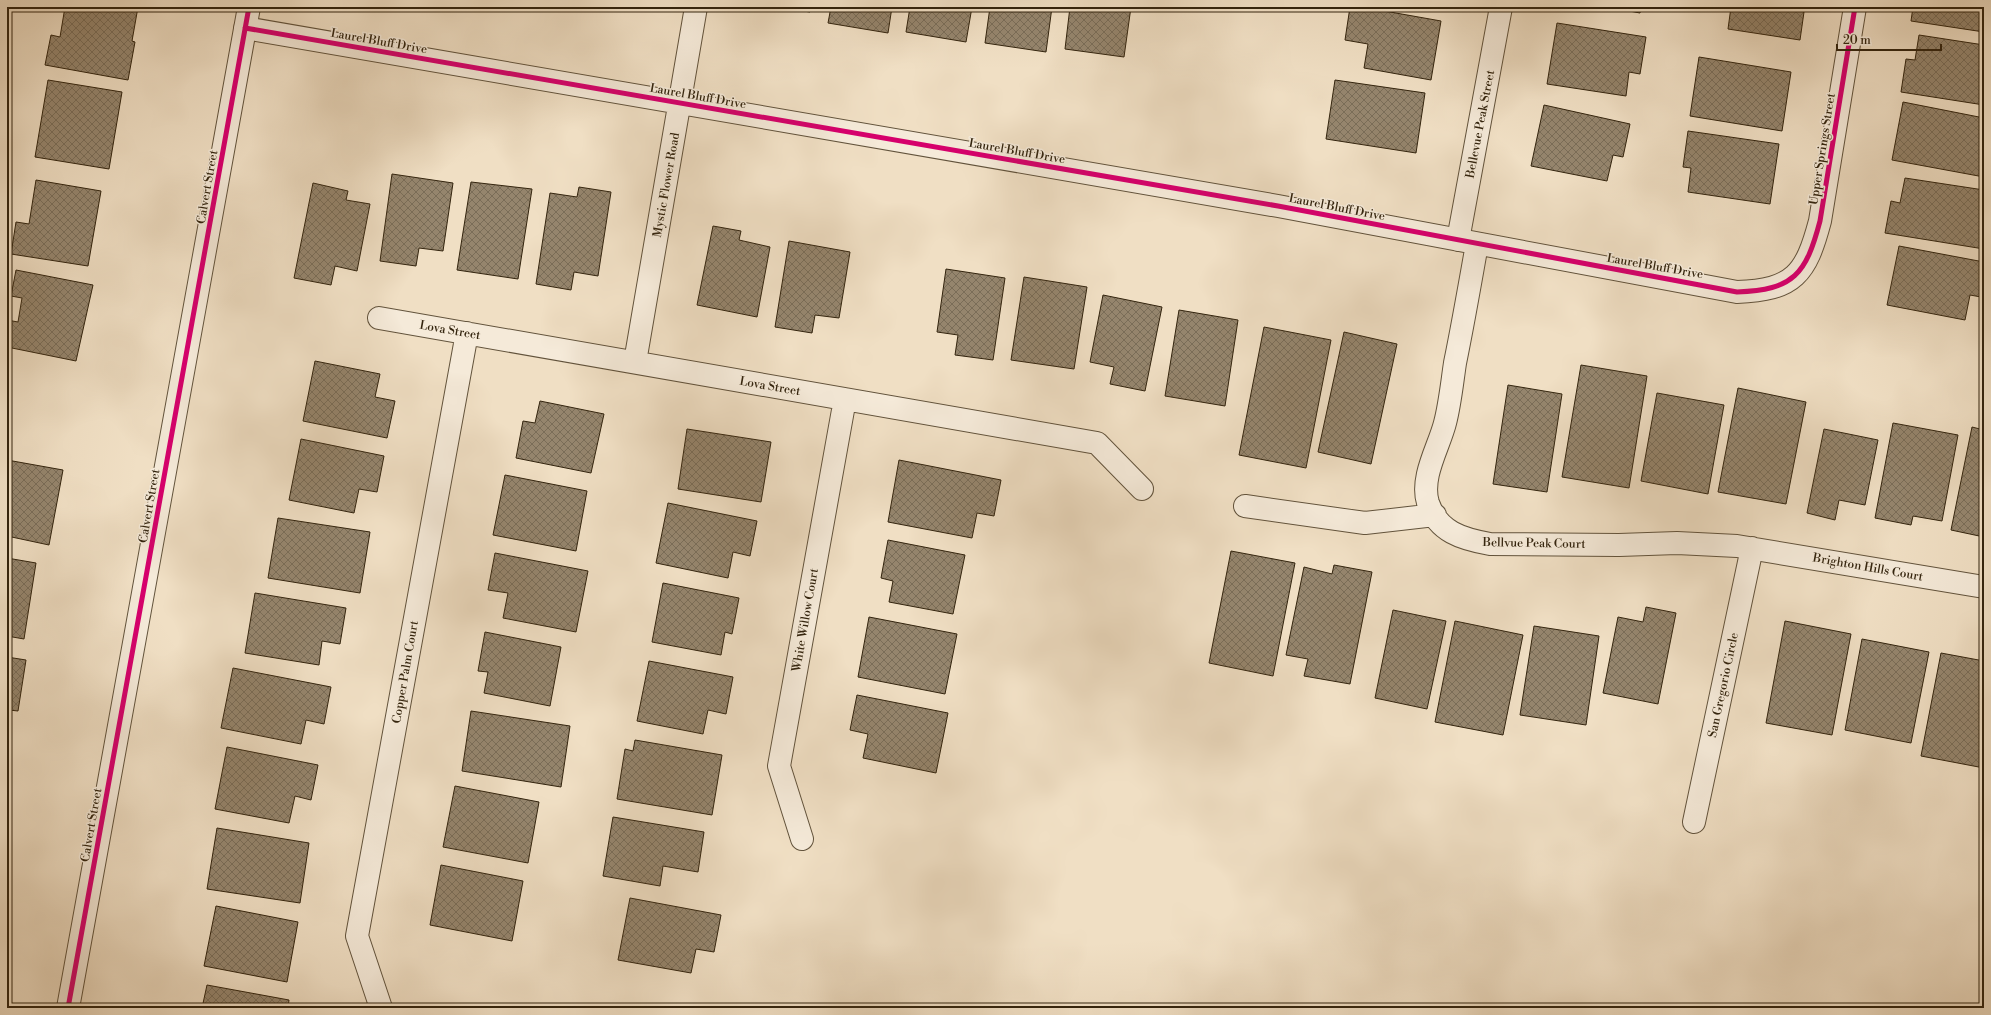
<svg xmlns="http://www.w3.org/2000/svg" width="1991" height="1015" viewBox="0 0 1991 1015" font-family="'Libre Bodoni',serif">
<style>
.building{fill:url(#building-cross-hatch);stroke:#33240e}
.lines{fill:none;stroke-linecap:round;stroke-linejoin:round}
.minor-casing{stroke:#62533c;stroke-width:24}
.minor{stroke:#f5ead9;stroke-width:22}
.cycleway-casing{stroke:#f5ead9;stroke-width:8}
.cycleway{stroke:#d6006c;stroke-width:5}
.labels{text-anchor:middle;stroke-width:3;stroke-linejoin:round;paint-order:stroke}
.street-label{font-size:12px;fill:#33240e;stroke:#f5ead9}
</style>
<defs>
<pattern id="building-cross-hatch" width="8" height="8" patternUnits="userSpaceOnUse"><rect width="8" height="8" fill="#95856d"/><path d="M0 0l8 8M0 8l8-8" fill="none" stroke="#7a6d58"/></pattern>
</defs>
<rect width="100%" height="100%" fill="#f0dfc4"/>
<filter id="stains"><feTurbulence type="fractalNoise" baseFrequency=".005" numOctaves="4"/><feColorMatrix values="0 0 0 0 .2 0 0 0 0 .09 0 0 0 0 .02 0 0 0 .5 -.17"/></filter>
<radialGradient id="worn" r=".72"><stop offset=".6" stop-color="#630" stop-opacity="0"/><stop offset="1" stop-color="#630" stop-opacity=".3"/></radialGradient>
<path class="building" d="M65,7H138L132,41L135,42L128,80L45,65L51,35L60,37Z
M776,7H811L810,12Z
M831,7H892L888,33L828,23Z
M910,7H972L966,42L906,32Z
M990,7H1052L1046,52L985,43Z
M1070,7H1131L1124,57L1065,49Z
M1350,7H1362L1441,21L1431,80L1364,68L1368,44L1345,40Z
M1608,7H1641L1640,13Z
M1731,7H1796V10L1804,12L1800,40L1728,29Z
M1913,7H1984V32L1911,21Z
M1557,23L1646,37L1640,74L1629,72L1626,96L1547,84Z
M1919,35L1984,45V105L1901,92L1906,59L1915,60Z
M1699,57L1791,72L1782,131L1690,116Z
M48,80L122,92L109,169L35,157Z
M1335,80L1425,93L1416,153L1326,139Z
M1903,102L1984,118V177L1892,160Z
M1544,105L1630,124L1623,157L1613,155L1607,181L1531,166Z
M1688,131L1779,144L1770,204L1688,192L1691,168L1683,167Z
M392,174L453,183L443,251L419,248L416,266L380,261Z
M1905,178L1984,190V249L1885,233L1891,201L1900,203Z
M36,180L101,191L88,266L11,254L16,222L29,224Z
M471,182L532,189L518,279L457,270Z
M313,183L348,191L346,200L370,204L357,271L335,266L331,285L294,278Z
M579,187L611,192L598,276L574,272L571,290L536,284L550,193L577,197Z
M713,226L741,231L739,240L770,247L757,317L697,305Z
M789,241L850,252L839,318L815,315L812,333L775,327Z
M1899,246L1984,262V279L1981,297L1970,295L1965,320L1887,305Z
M946,269L1005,278L993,360L955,355L958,335L937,332Z
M16,270L93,285L76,361L7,347V320L18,322L22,298L11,296Z
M1024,277L1087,287L1074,369L1011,360Z
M1103,295L1162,307L1145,391L1110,384L1114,367L1090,362Z
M1179,310L1238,320L1225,406L1165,396Z
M1264,327L1331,340L1306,468L1239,455Z
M1344,332L1397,344L1371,464L1318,452Z
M315,361L380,374L375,397L395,401L387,438L303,421Z
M1581,365L1647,376L1629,488L1562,477Z
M1508,385L1562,394L1547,492L1493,484Z
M1738,388L1806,402L1786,504L1718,492Z
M1657,393L1724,405L1708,494L1641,481Z
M540,401L604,414L591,473L516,458L523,421L535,423Z
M1893,423L1958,435L1942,521L1913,516L1911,525L1875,518Z
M1972,427L1984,430V537L1951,530Z
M687,429L771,442L761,502L678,489Z
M1824,429L1878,440L1865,505L1839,500L1835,520L1807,513Z
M301,439L384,456L377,492L359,489L354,513L289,500Z
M7,460L63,470L49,545L7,536Z
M899,460L1001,480L994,516L977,513L972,538L888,522Z
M505,475L587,491L576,551L493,535Z
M668,503L757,521L750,556L733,552L728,578L656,563Z
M278,518L370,532L360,593L268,578Z
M888,540L965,555L953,614L889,602L893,581L881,578Z
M1231,551L1295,563L1273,676L1209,663Z
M495,553L588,571L576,632L503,618L508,593L488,590Z
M7,558L36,563L24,639L7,636Z
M1334,565L1372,572L1350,684L1304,676L1308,659L1286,655L1304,567L1332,574Z
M663,583L739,598L732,634L725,632L721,655L652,642Z
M255,593L346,608L340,644L322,641L319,665L245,653Z
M1646,607L1676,613L1658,704L1603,693L1618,617L1643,622Z
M1393,610L1446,621L1427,709L1375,698Z
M869,617L957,634L945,694L858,677Z
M1455,621L1523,635L1503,735L1435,722Z
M1785,621L1851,634L1832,735L1766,723Z
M1534,626L1599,636L1586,725L1520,715Z
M485,632L561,647L550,706L484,693L488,672L478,671Z
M1862,639L1929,652L1911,743L1845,730Z
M1941,653L1984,661V768L1921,756Z
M7,657L26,660L18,711L9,710L7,724Z
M649,661L733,677L726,714L708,710L703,734L637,721Z
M233,668L331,687L324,724L306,720L301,744L221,728Z
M857,695L948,713L936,773L863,758L868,734L850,730Z
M471,711L570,726L561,787L462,771Z
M635,740L722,755L712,815L617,799L625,749L633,751Z
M227,747L318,765L311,800L295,796L289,823L215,809Z
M455,786L539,802L528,863L443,847Z
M613,817L704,832L698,872L663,866L660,886L603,876Z
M217,828L309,843L300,903L207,889Z
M441,865L523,881L512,941L430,925Z
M630,898L721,915L714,952L696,949L691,973L618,960Z
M216,906L298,922L287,982L204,966Z
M207,985L289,1000L288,1008H202Z"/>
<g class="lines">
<defs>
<path id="minor" d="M245,28L1278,206L1737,292C1794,290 1806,274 1820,221L1855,7
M1458,240L1501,7
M1477,244C1470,284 1463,324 1455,363C1452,383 1450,404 1445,423C1439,447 1420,477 1428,503C1438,532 1462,539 1490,544L1619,545L1677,543L1737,546L1984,587
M379,318L1097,443L1142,489
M635,362L696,7
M1245,506L1365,523L1435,515
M1694,822L1752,548
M802,839L779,766L845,399
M68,1008L249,7
M381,1008L357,936L467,333"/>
</defs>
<use href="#minor" class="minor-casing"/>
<use href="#minor" class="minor"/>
<defs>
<path id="cycleway" d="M245,28L1278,206L1737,292C1794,290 1806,274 1820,221L1855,7
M68,1008L249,7"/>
</defs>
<use href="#cycleway" class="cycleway-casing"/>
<use href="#cycleway" class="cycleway"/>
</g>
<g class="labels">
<g class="street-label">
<text transform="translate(379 41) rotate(10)" y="4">Laurel Bluff Drive</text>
<text transform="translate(698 96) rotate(10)" y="4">Laurel Bluff Drive</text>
<text transform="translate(1480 124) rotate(-79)" y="4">Bellevue Peak Street</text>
<text transform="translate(1822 149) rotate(-81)" y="4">Upper Springs Street</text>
<text transform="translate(1017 151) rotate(10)" y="4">Laurel Bluff Drive</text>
<text transform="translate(666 185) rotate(-80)" y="4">Mystic Flower Road</text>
<text transform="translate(207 187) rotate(-80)" y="4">Calvert Street</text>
<text transform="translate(1337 207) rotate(11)" y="4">Laurel Bluff Drive</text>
<text transform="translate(1655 266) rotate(10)" y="4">Laurel Bluff Drive</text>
<text transform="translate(450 330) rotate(10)" y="4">Lova Street</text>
<text transform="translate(770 386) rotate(10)" y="4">Lova Street</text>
<text transform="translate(149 506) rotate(-80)" y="4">Calvert Street</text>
<text transform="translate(1534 543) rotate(1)" y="4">Bellvue Peak Court</text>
<text transform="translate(1868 567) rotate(10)" y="4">Brighton Hills Court</text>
<text transform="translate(805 620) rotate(-80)" y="4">White Willow Court</text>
<text transform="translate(405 672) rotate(-80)" y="4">Copper Palm Court</text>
<text transform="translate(1723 685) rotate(-78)" y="4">San Gregorio Circle</text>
<text transform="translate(91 825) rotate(-80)" y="4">Calvert Street</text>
</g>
</g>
<rect width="1991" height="1015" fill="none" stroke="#f0dfc4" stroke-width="24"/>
<rect x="8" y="8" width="1975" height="999" fill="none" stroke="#33240e" stroke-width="2"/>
<rect x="12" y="12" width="1967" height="991" fill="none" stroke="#33240e"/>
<path d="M1837 44v6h104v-6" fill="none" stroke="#33240e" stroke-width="2"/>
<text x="1843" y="44" font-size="12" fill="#33240e" stroke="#f5ead9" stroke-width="3" paint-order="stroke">20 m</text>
<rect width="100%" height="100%" filter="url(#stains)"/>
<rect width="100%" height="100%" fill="url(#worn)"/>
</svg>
